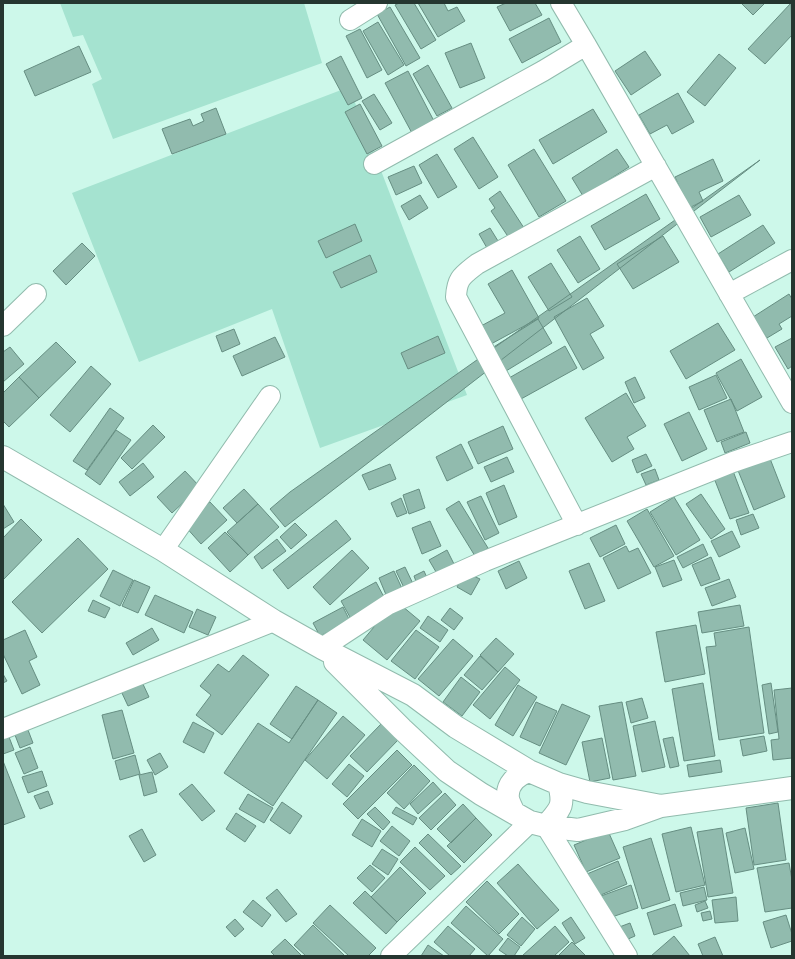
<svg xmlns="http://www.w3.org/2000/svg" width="795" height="959" viewBox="0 0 795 959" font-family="Signika,sans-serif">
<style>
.green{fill:#a5e3d0}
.building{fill:#91bbae;stroke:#668e82}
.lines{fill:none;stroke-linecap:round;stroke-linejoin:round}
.street-casing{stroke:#91bbad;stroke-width:22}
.secondary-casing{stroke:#91bbad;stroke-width:24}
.street{stroke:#fff;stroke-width:20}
.secondary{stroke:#fff;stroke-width:22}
</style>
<rect width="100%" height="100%" fill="#cdf8ea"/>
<path class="green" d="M60,3H304L322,63L113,139L92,84L102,79L83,35L73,37Z
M349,87L467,395L320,448L272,309L139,362L72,193Z"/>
<path class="building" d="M399,3H414L436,40L421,49L395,5Z
M418,3H444L448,11L457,7L465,21L438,37Z
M506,3H535L542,15L510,31L497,7Z
M741,3H765L753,15Z
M791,3L792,35L765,64L748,49Z
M390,7L420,58L406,66L377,14Z
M549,18L561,42L522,63L509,39Z
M378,22L404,65L388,75L363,31Z
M360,29L382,70L367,78L346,36Z
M471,43L485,78L460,88L445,53Z
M79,46L91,72L35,96L24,71Z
M645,51L661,75L631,95L615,71Z
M719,54L736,68L705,106L687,92Z
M341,56L362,98L348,105L326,64Z
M428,65L452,108L437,116L413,74Z
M408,71L435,123L413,135L385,83Z
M678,93L694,122L672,134L667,125L650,134L639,115Z
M374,94L392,123L380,130L362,101Z
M360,104L382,146L367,154L345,112Z
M216,108L226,134L172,154L162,129L190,119L193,126L204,121L201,114Z
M593,109L607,132L553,164L539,140Z
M473,137L498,177L479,189L454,149Z
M534,149L566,201L539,217L508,165Z
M617,149L629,167L583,196L572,178Z
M437,154L457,187L438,198L419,165Z
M713,159L723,181L699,192L703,201L689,208L675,177Z
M760,160L285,527L270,509L290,492Z
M414,166L422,183L396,195L388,177Z
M500,191L524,228L509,238L491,211L495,208L489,199Z
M646,194L660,219L605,250L591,226Z
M420,195L428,208L409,220L401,206Z
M739,195L751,215L711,237L700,217Z
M355,224L362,241L326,258L318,241Z
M763,225L775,243L729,272L718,254Z
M490,228L498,241L487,248L479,234Z
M580,236L600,269L578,283L557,250Z
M663,236L679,262L633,289L617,264Z
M82,243L95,256L66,285L53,271Z
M370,255L377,272L341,288L333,272Z
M551,263L572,297L549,311L528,277Z
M512,270L539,318L491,344L481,326L505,313L488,284Z
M789,294L792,299V316L779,324L782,329L767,338L753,317Z
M587,298L604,326L590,334L604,358L583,370L554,317Z
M538,319L552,343L506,371L492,348Z
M718,323L735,350L686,379L670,351Z
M234,329L240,344L222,352L216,336Z
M438,336L445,353L408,369L401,353Z
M275,337L285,357L242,376L233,356Z
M792,338V366L788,369L775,347Z
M56,342L76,362L39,398L19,377Z
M565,346L577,368L521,399L509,378Z
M10,347L24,364L3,382V352Z
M741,359L762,397L737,411L716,373Z
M91,366L111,384L70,432L50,415Z
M716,375L727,398L699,410L689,387Z
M19,377L39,398L9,427L3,421V393Z
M635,377L645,398L634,403L625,382Z
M626,393L646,426L627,437L634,449L612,462L585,418Z
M731,399L744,432L717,442L704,410Z
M110,408L124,418L87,470L73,461Z
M689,412L707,449L682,461L664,424Z
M153,425L165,437L132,469L121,458Z
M503,426L513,449L478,464L468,442Z
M116,430L131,440L100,485L85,474Z
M746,432L750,443L725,453L721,442Z
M461,444L473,468L447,481L436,457Z
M646,454L652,466L637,473L632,460Z
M769,456L785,497L754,510L737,468Z
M507,457L514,472L491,482L484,467Z
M143,463L154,477L130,496L119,482Z
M390,464L396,479L369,490L362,475Z
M655,469L659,480L646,485L641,474Z
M185,471L200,487L172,513L157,497Z
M733,471L749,513L730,519L714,478Z
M504,485L517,517L499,525L486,493Z
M244,489L258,504L237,523L223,508Z
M419,489L425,508L409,514L403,495Z
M701,494L725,529L711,539L686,504Z
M481,496L499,533L485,540L467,502Z
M674,497L700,540L676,555L650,512Z
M401,498L407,513L397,517L391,503Z
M459,501L488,548L475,556L446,509Z
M210,502L227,520L201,544L184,525Z
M3,504L14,522L3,529Z
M258,504L279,527L248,555L227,532Z
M647,509L674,556L654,567L627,521Z
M753,514L759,528L741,535L736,520Z
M21,519L42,540L3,580V538Z
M336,520L351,539L288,589L273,570Z
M430,521L441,546L422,554L412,528Z
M295,523L307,535L291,549L280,537Z
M616,525L625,544L600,557L590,538Z
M732,531L740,547L719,557L711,541Z
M225,532L248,555L230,572L208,548Z
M78,538L108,569L42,633L12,602Z
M277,539L286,551L262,569L254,557Z
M703,544L708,555L683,568L677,557Z
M626,546L629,552L638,548L651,573L618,589L603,558Z
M352,550L369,568L330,605L313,587Z
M447,550L456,568L439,577L429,560Z
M711,557L720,579L701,586L692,565Z
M674,560L682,580L663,587L655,567Z
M519,561L527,578L506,589L498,571Z
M589,563L605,601L585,609L569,571Z
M405,567L415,588L406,592L396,571Z
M113,570L133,580L120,606L100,596Z
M394,571L405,595L389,602L379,578Z
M424,571L428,580L417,584L414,576Z
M465,572L480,579L471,595L457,587Z
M729,579L736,597L712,606L705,588Z
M134,580L150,587L138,613L122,606Z
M376,582L385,599L351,619L341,601Z
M155,595L193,612L184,633L145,615Z
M93,600L110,608L105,618L88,611Z
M396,601L420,621L387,660L363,640Z
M740,605L744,626L702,633L698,612Z
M343,607L350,621L320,636L313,623Z
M450,608L463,618L454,630L441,620Z
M197,609L216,617L208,635L189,627Z
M428,616L448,630L440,642L420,628Z
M696,625L705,674L665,682L656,632Z
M749,627L764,733L719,740L706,647L716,646L714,633Z
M152,628L159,640L133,655L126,643Z
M25,630L37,657L29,661L40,685L22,694L3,654V640Z
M416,630L439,647L415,679L391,661Z
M496,638L514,654L498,672L480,655Z
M453,639L473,656L439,696L418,679Z
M243,655L269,675L222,735L196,715L211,695L200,686L218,664L229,672Z
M480,656L498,672L482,690L464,675Z
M505,667L520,680L490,719L473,705Z
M3,674L7,681L3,683Z
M461,677L480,692L462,716L443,702Z
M142,682L149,697L128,706L121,691Z
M703,683L715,756L684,761L672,689Z
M771,683L778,732L769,734L762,685Z
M518,685L537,697L513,736L495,725Z
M296,686L318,700L292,739L270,724Z
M792,688V758L773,760L771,740L779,739L774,690Z
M642,698L648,718L631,723L626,702Z
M318,700L337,713L273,806L224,773L258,723L289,743Z
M536,702L557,711L540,746L520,737Z
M622,702L636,776L613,780L599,706Z
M562,704L590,716L566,765L539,753Z
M122,710L134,753L113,759L102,715Z
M343,716L365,735L327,779L305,760Z
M655,721L665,767L642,772L633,726Z
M193,722L214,733L204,753L183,742Z
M381,724L398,740L367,772L350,756Z
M28,730L33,743L20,748L15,735Z
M764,736L767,751L743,756L740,740Z
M9,737L14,750L3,754V739Z
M673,737L679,766L670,768L663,739Z
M602,738L610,778L590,782L582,742Z
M30,747L38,768L24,774L15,753Z
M397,750L412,765L358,819L343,804Z
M160,753L168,767L155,775L147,760Z
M135,755L140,774L120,780L115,761Z
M720,760L722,772L689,777L687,765Z
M3,761L25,817L3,825Z
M349,764L364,776L347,797L332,784Z
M414,765L430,781L404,809L387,793Z
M42,771L47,786L28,793L22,777Z
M152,772L157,792L144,796L139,775Z
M433,782L442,792L418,814L410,804Z
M192,784L215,811L202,821L179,794Z
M48,791L53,804L40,809L34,796Z
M445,793L456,805L431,830L419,818Z
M248,794L273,808L264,823L239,809Z
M282,802L302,816L290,834L270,820Z
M778,803L786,860L754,865L746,808Z
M463,804L476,818L451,843L437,829Z
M375,807L390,822L383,830L367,814Z
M396,807L417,818L413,825L392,813Z
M236,813L256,826L245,842L226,829Z
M476,818L492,835L464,863L447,846Z
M362,819L381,831L372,847L352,835Z
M392,826L410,841L399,856L380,841Z
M691,827L705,885L676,892L662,834Z
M722,828L733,893L708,897L697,832Z
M745,828L754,869L735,873L726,833Z
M142,829L156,855L144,862L129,836Z
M608,831L620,858L586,872L574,845Z
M428,834L461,866L451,875L419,843Z
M651,838L670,900L642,909L623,847Z
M415,847L445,876L430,890L400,862Z
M382,849L398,859L388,875L372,864Z
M618,861L627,884L596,897L587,874Z
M789,863L792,880V908L765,912L757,868Z
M518,864L559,910L537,929L497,883Z
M370,865L385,878L372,892L357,878Z
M400,867L426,893L397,922L371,897Z
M487,881L519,914L499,934L466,902Z
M631,885L638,908L609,918L601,896Z
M704,887L707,900L683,906L680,893Z
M277,889L297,914L286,922L266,898Z
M365,891L397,922L386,934L353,903Z
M736,897L738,921L715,923L712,900Z
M253,900L271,915L262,927L243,912Z
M705,901L708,908L697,912L695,905Z
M675,904L682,926L654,935L647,913Z
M330,905L376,948L368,956H349L313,923Z
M466,906L503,939L488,956L451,923Z
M710,911L712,919L703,921L701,913Z
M786,915L792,934V941L771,948L763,922Z
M522,917L535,929L521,946L507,935Z
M571,917L585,938L575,944L562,923Z
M235,919L244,929L235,937L226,927Z
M630,923L635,936L619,943L614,929Z
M313,925L345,956H306L294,945Z
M448,926L475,949L469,956H450L434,942Z
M555,926L569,942L554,956H522Z
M674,936L690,956H651Z
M715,937L723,956H703L698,944Z
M508,938L520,947L514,956H508L499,950Z
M285,939L302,956H275L271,952Z
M572,942L586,956H558Z
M428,945L444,956H421Z"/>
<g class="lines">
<defs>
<path id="street" d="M561,3L586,45L792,403
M350,20L377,3
M374,164L543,71L586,45
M729,294L792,260
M3,326L36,294
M577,525L456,297C457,278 462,276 477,264L656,166
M163,550L270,396
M322,648L389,604L485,561L733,462L792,442
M3,729L274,621
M546,826L627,956
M391,956L530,822"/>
<path id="secondary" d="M3,457L163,550L274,621L322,648L413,695L456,727L529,771L559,784L587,792L661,806
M335,662L402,729L447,771L481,794L514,813L530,822L546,826L578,830L625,819L661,806L792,788
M514,813C512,809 509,803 508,799C506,784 517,775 529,771
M546,826C560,809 565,807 559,784"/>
</defs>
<use href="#street" class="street-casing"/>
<use href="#secondary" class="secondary-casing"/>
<use href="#street" class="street"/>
<use href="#secondary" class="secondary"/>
</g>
<rect width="795" height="959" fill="none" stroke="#253630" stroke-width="8"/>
</svg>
